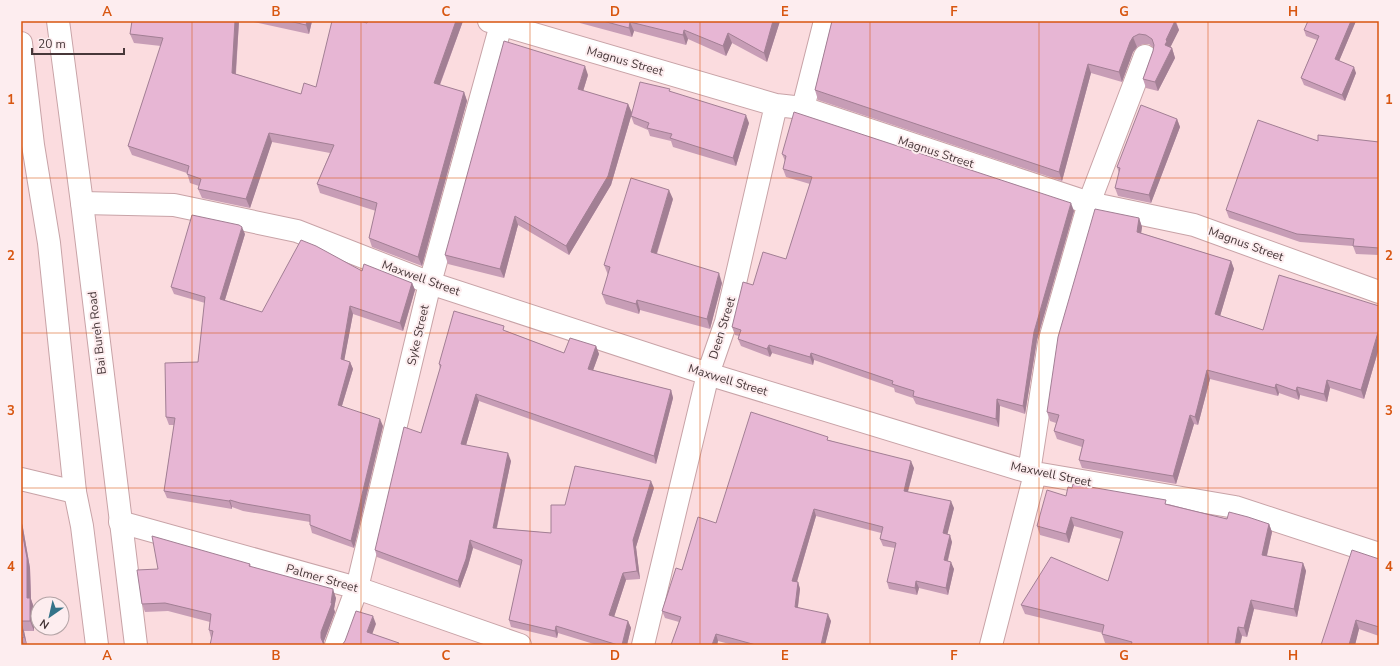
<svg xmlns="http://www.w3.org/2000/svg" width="1400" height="666" viewBox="0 0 1400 666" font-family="'Nunito Sans',sans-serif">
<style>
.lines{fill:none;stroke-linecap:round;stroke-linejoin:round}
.minor-casing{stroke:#c8a3a7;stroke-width:24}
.trunk-casing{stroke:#c8a3a7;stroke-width:24}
.minor{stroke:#fff;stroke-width:22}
.trunk{stroke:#fff;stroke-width:22}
.wall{fill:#c79db6}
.shaded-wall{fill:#a27f94}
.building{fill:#e7b6d4;stroke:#a27f94}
.grid{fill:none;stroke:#d85610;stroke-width:1;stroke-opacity:0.55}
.labels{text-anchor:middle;stroke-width:4;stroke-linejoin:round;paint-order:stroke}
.street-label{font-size:12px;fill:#473739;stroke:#fdedef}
.neatline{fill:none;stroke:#d85610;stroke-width:1.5}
.grid-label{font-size:13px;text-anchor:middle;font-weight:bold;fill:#d85610}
</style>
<rect width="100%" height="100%" fill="#fbdcdf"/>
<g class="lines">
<defs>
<path id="minor" d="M489,21L776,105L803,108L1089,203L1194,225L1379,292
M803,108L825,21
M82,203L174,205L297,231L430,283L708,374L1029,472L1235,507L1379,554
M1029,472L1049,343L1089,203L1145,56
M21,479L75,492
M120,522L357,588L520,645
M336,645L357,588L430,283L502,21
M643,645L708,374L726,322L776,105
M991,645L1035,474"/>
<path id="trunk" d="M58,21L82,203L136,645
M21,43L33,145L49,243L75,492L82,526L97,645"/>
</defs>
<use href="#minor" class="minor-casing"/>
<use href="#trunk" class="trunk-casing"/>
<use href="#minor" class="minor"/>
<use href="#trunk" class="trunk"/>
</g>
<path class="wall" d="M239,21L236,74L301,94L316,87L367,23L368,21H463L440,85L464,92L467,101L422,266L372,247L369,238L376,211L320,193L317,184L330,153L272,142L250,208L202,198L198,189L199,186L190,183L187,173L132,155L128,146L161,46L134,43L130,34Z
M249,21H312L309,34Z
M579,21H780L767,62L732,43L726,56L688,39L686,45L634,31L632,37L580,23Z
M832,21H1176L1179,30L1170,47L1172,48L1175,58L1158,91L1146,88L1143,79L1153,51L1154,48L1149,44H1143L1137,47L1133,52L1122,82L1091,73L1062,181L818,100L815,90Z
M1356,21L1339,61L1356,73L1345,101L1304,85L1301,78L1317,40L1306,36L1304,30Z
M588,75L583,91L628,104L632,113L611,185L569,255L518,225L504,278L448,264L445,255Z
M671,92L749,123L736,166L673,147L671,141L650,136L648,130L634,124L631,116Z
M1177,119L1180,127L1151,203L1118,196L1115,188L1119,173L1117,167Z
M1318,141L1379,142V255L1356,254L1353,246L1300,242L1229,218L1226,210Z
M782,154L1074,211L1037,340L1025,414L1000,406L999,427L916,404L913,398L895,392L894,388L814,360L813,365L772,353L770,357L741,346L738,339L739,336L735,335L732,327L786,259L810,184L786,177L783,169L785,161Z
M673,199L657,254L722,283L710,329L640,310L639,314L606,304L602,294L608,275L604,265Z
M1139,218L1142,227L1141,233L1231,261L1234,269L1220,316L1263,330L1379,306V348L1364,399L1330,388L1327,402L1300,395L1299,400L1279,393L1278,396L1210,379L1198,425L1194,424L1176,484L1082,468L1079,460L1082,447L1057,439L1054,431L1056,423L1050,421L1047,412Z
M245,234L225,300L262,312L362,271L412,283L415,290L403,331L353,314L344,360L350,362L353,369L342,406L383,426L354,548L312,533L310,525V522L243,511L232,507V509L167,498L164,491L174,425H169L166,417L198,362L205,303L174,294L171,287Z
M506,331L564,353L596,346L599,354L593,370L671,390L673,398L656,464L479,401L466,445L511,461L497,528L551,533L565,505L654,488L636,547L640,579L626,580L614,617L628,621L631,628L627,645H597L558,633L557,638L511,627L509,620L521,566L473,548L468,566L460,588L377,557L375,550L421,433L440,369L439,364Z
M829,440L914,468L908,492L954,508L947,534L952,542L948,561L954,569L948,595L919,588L917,595L889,589L887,582L895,548L883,546L880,539L881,533L816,516L797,582H798L800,589L798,607L831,621L825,645H733L718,641L717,645H671L679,622L665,618L662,611L682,570L716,523Z
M1066,496L1168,504L1227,519L1269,524L1272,532L1267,556L1303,563L1306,571L1297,617L1254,609L1247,637L1242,636L1240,645H1114L1105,643L1102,634L1103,633L1025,614L1021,605L1108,581L1121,539L1074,526L1069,543L1040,535L1037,526Z
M21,519L23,528L30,568L31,599L34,608V631H24L27,645H21Z
M1379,559V636L1359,629L1355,645H1321Z
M250,564L251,567L336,598L334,609L335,612L324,641V645L211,638L209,630L210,622L168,611L145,612L142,604L158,569Z"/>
<path class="shaded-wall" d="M235,21H239L235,82L232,73Z
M307,21H312L309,34L306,25Z
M456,21H463L437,92L434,83Z
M773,21H780L767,62L764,53Z
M1175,21L1179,30L1170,48L1165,45L1166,40Z
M1351,21H1356L1337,66L1335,59Z
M630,22L634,31L632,37L629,28Z
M684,30L688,39L686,45L683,35Z
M728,33L732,43L726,56L723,46Z
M1133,37L1137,47L1133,52L1122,82L1119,72L1130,42Z
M1172,48L1175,58L1158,91L1155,82Z
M1088,64L1091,73L1062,181L1059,172Z
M585,66L588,75L581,98L578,89Z
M1354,67L1356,73L1345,101L1342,95Z
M464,92L467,101L422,266L418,257Z
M628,104L632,113L611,185L569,255L566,246Z
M746,115L749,123L736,166L733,158Z
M1177,119L1180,127L1151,203L1149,195Z
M269,133L272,142L250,208L246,199Z
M669,190L673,199L654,262L651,252Z
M1071,203L1074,211L1037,340L1025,414L1023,406L1034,332Z
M515,216L518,225L504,278L500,269Z
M1139,218L1142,227L1140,241L1137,232Z
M242,227L245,234L223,306L220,299Z
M1231,261L1234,269L1218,323L1215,314Z
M719,273L722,283L710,329L707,319Z
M412,283L415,290L403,331L400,323Z
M637,300L640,310L639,314L636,304Z
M350,306L353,314L343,367L341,359Z
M1379,329V348L1364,399L1361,390Z
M769,345L772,353L770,357L767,349Z
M596,346L599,354L591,376L588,369Z
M811,353L814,360L813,365L810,357Z
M350,362L353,369L340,412L338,405Z
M1207,370L1210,379L1198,425L1195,417Z
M1327,380L1330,388L1327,402L1324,394Z
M1276,384L1279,393L1278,396L1275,388Z
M1297,387L1300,395L1299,400L1296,391Z
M671,390L673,398L656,464L654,456Z
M476,394L479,401L464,452L461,444Z
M997,399L1000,406L999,427L996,419Z
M1190,415L1194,424L1176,484L1173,476Z
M380,419L383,426L354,548L351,541Z
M508,453L511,461L495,535L493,528Z
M911,461L914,468L906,498L904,491Z
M651,481L654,488L636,547L640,579L637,571L633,540Z
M230,500L232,507V509L229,501Z
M951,501L954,508L946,540L943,533Z
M814,509L816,516L795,588L792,581Z
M1071,517L1074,526L1069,543L1066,534Z
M21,519L23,528L30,568L31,599L34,608V631L30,621L27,598Z
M1269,524L1272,532L1265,563L1262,555Z
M950,535L952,542L946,567L944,560Z
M470,540L473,548L468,566L460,588L458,581Z
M951,562L954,569L948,595L946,588Z
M1303,563L1306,571L1297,617L1294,609Z
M623,573L626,580L612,623L609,615Z
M916,581L919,588L917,595L915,588Z
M798,582L800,589L797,613L795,607Z
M333,589L336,598L334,609L335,612L324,641V645H323L321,638V632L331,603Z
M1251,600L1254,609L1247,637L1244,628Z
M828,614L831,621L825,645H821Z
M373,616L376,624L370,640L367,632Z
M1356,620L1359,629L1355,645H1349Z
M628,621L631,628L627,645H622Z
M21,622L24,631L27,645L24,637Z
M556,626L558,633L557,638L555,631Z
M1238,627L1242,636L1240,645H1235Z
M716,634L718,641L717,645H712Z
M22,638L24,645H22Z"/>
<path class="building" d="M132,21H235L232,73L301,94L304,83L316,87L332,21H360L367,23L368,21H456L434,83L464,92L418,257L369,238L377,203L317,184L334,145L269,133L246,199L198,189L201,179L187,174L189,166L128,146L163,38L130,34Z
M289,21H307L306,25Z
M603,21H773L764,53L728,33L723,46L684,30L683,35L630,22L629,28Z
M832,21H1175L1166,40L1167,41L1165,45L1172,48L1155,82L1143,79L1153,51L1154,45L1152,39L1146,35L1139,34L1133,37L1130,42L1119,72L1088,64L1059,172L815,90Z
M1308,21H1351L1335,59L1354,67L1342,95L1301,78L1319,36L1304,30Z
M504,41L585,66L578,89L628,104L608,176L566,246L515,216L500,269L445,255Z
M640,82L670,89L669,91L746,115L733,158L670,138L672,134L647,128L649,123L631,116Z
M1141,105L1177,119L1149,195L1115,188L1120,168L1117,167Z
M794,112L1071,203L1034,332L1023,406L997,399L996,419L913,396L914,391L892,384L893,381L811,353L810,357L769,345L767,349L738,339L741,330L732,327L743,282L753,285L763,252L786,259L812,177L783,169L786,156L782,154Z
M1258,120L1318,141V135L1379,142V248L1353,246L1354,239L1297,234L1226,210Z
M631,178L669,190L651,252L719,273L707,319L637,300L636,304L602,294L610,267L604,265Z
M1095,209L1139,218L1137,232L1231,261L1215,314L1263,330L1279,275L1379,306V329L1361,390L1327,380L1324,394L1297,387L1296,391L1276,384L1275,388L1207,370L1195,417L1190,415L1173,476L1079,460L1084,440L1054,431L1059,415L1047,412L1058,337Z
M192,215L239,225L242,227L220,299L262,312L301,240L316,246L362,271L364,264L412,283L400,323L350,306L341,359L350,362L338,405L380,419L351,541L310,525V515L240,503L230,500L229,501L164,491L175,418L166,417L165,363L198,362L205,297L171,287Z
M454,311L504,326L503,330L564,353L570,338L596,346L588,369L671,390L654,456L476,394L461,444L508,453L493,528L551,533V505H565L575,466L651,481L633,540L637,571L623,573L609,615L628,621L622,645H618L556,626L555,631L509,620L522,560L470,540L466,559L458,581L375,550L404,427L421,433L441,365L439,364Z
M751,412L828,437L827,440L911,461L904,491L951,501L943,533L950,535L944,560L951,562L946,588L916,581L915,588L887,582L896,543L880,539L883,527L814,509L792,581L798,582L795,607L828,614L821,645H756L716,634L712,645H671L681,617L662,611L676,568L682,570L698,517L716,523Z
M1073,484L1166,500L1165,504L1227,519L1229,512L1248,517L1269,524L1262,555L1303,563L1294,609L1251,600L1244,628L1238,627L1235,645H1131L1132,642L1102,634L1104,625L1021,605L1051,557L1108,581L1123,532L1071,517L1066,534L1037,526L1047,490L1066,496L1068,487L1072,488Z
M21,526L27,558V598H30V621H21Z
M152,536L250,564L249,566L333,589L331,603H332L321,632V638L324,645H210L213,631L209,630L211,614L165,603L142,604L137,570L158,569Z
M1352,550L1379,559V627L1356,620L1349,645H1321Z
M356,611L373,616L367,632L399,643L398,645H342L345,641Z
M21,623L24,637L22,638V645H21Z"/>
<path class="grid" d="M192,21V645M361,21V645M530,21V645M700,21V645M870,21V645M1039,21V645M1208,21V645M21,178H1379M21,333H1379M21,488H1379"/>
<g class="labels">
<g class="street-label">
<text transform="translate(625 61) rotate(16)" y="4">Magnus Street</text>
<text transform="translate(936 152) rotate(18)" y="4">Magnus Street</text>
<text transform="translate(1246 244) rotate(20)" y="4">Magnus Street</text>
<text transform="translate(421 278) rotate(20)" y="4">Maxwell Street</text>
<text transform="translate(722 328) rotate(-73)" y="4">Deen Street</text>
<text transform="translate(97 333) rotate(-97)" y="4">Bai Bureh Road</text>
<text transform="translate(418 335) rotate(-77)" y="4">Syke Street</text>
<text transform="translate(728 380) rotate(17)" y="4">Maxwell Street</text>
<text transform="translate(1051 474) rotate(12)" y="4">Maxwell Street</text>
<text transform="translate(322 578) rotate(16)" y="4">Palmer Street</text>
</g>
</g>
<rect width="1400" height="666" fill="none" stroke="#fdedef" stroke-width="44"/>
<g transform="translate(50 616) rotate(214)"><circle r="19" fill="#fdedef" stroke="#b4a4a6"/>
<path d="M0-3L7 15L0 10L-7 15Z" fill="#357389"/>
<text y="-6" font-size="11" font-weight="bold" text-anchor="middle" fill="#473739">N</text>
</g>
<path d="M32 48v6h92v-6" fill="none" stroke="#473739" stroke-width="2"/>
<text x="38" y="48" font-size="12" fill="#473739" stroke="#fdedef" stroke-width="3" paint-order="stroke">20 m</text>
<rect x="22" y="22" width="1356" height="622" class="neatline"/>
<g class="grid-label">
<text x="107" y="16">A</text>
<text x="276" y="16">B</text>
<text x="446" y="16">C</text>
<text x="615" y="16">D</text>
<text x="785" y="16">E</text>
<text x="954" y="16">F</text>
<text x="1124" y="16">G</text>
<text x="1293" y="16">H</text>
<text x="11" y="104">1</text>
<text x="1389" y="104">1</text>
<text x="11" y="260">2</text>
<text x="1389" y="260">2</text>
<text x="11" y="415">3</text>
<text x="1389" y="415">3</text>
<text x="11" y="571">4</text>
<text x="1389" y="571">4</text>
<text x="107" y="660">A</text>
<text x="276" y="660">B</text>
<text x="446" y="660">C</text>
<text x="615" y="660">D</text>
<text x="785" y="660">E</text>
<text x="954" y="660">F</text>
<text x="1124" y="660">G</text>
<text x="1293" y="660">H</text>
</g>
</svg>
